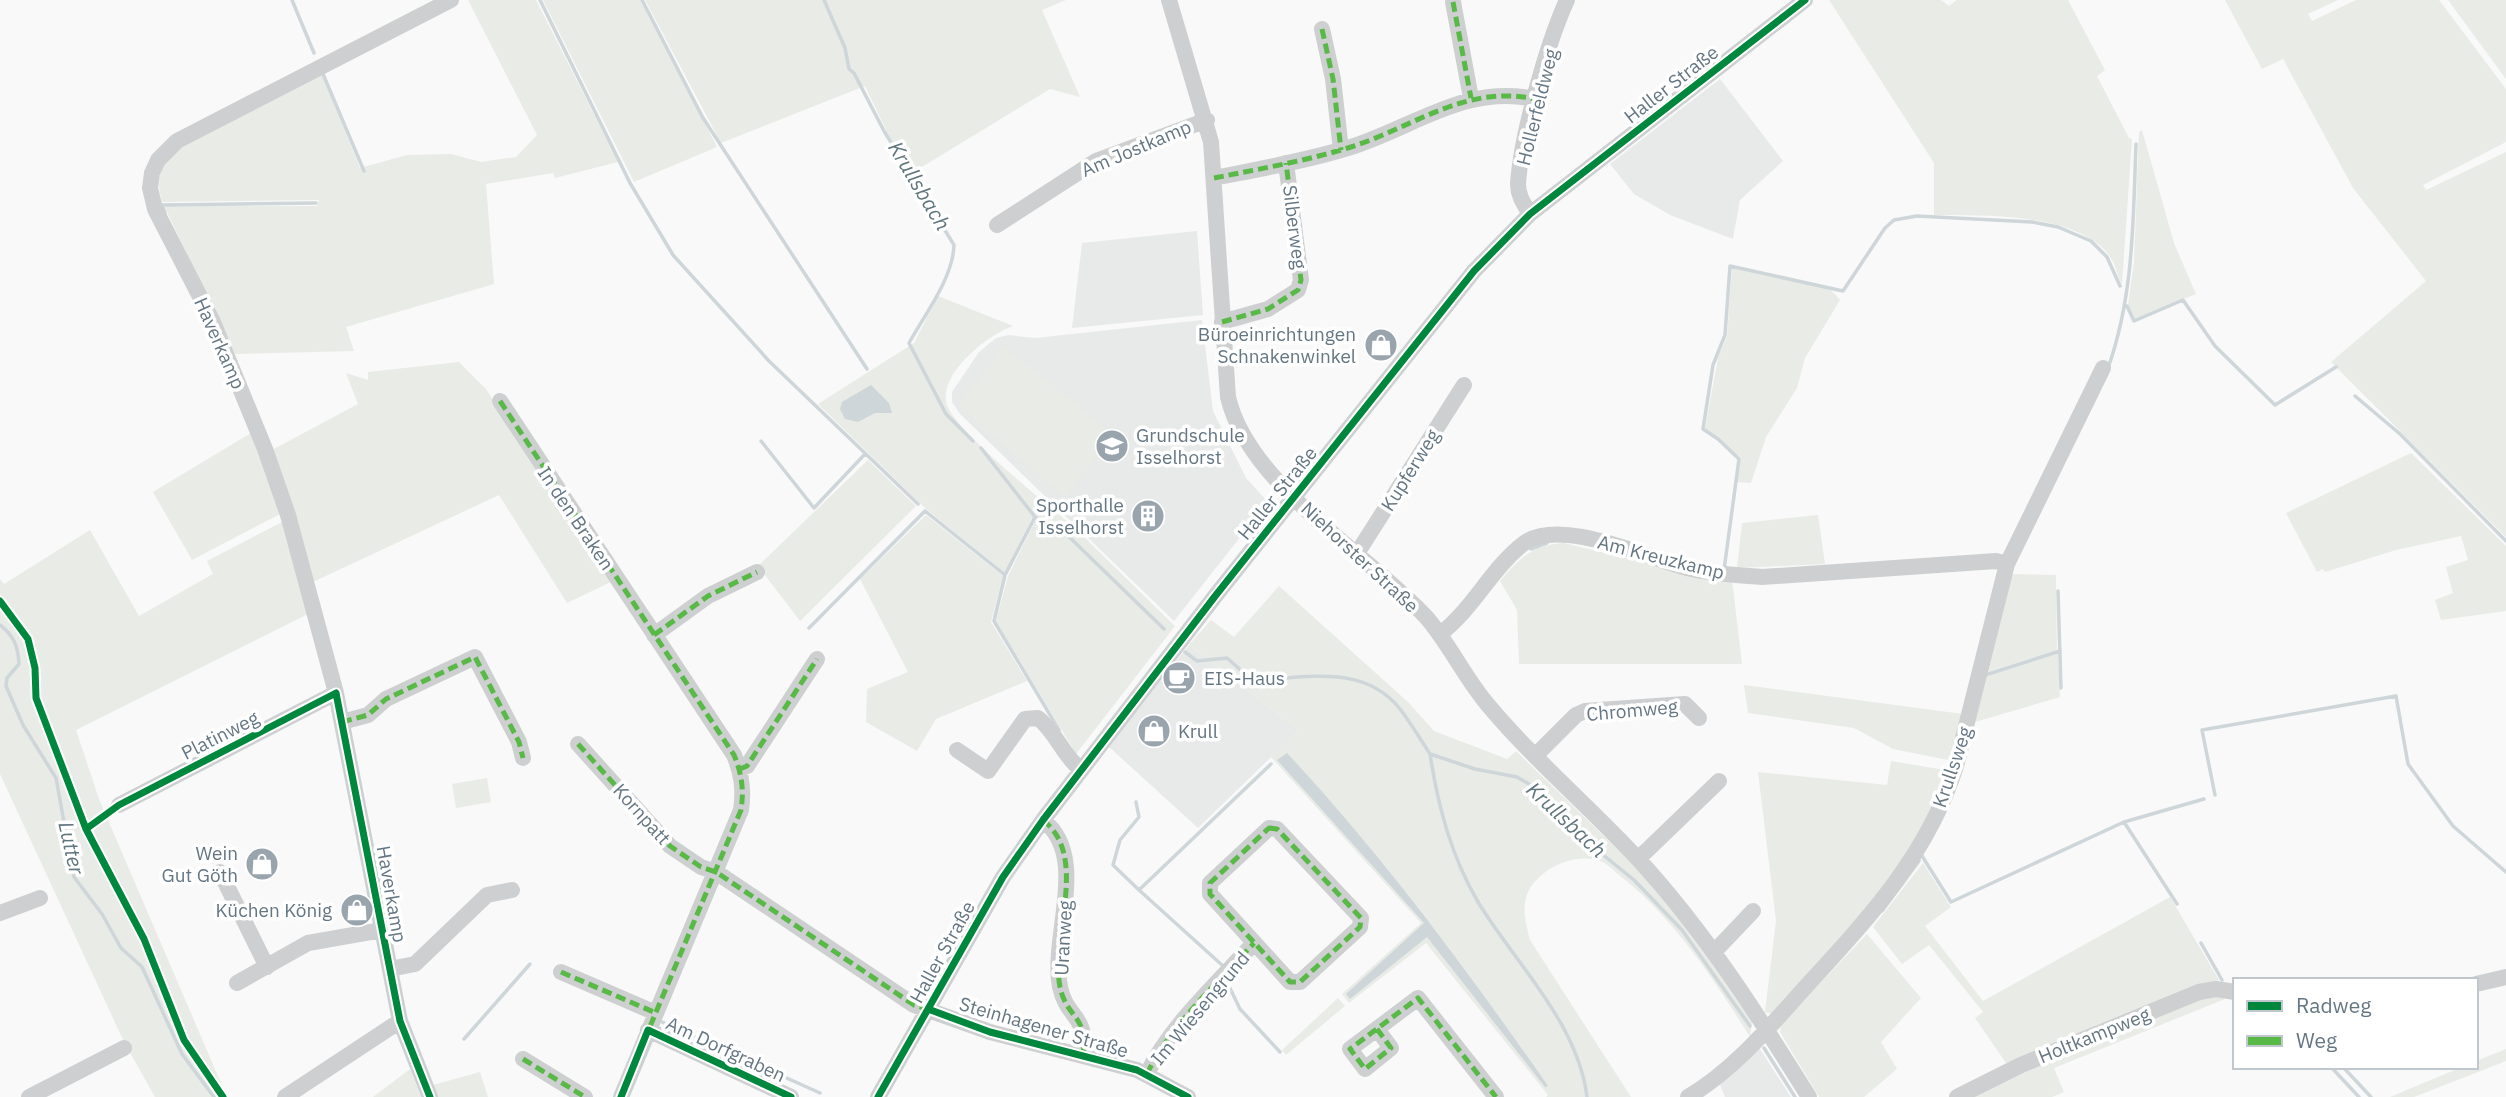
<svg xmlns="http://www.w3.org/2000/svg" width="2506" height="1097" viewBox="0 0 2506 1097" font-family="'IBM Plex Sans',sans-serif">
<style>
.built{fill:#e8e9e9}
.green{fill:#e8ebe6}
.water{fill:#ced6d9}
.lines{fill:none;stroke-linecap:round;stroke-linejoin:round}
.stream{stroke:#ced6d9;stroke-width:3.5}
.minor{stroke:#cecfd0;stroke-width:16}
.quiet{stroke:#58b947;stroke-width:5;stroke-dasharray:10 5;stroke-linecap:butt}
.cycleway-casing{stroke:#fff;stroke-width:11}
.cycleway{stroke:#00873e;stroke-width:7}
.labels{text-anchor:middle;stroke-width:7;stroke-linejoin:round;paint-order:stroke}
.street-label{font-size:19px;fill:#657683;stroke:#fff}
.poi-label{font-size:19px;fill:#657683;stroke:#fff;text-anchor:end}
.water-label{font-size:21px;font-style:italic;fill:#60757c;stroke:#fff}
</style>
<rect width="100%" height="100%" fill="#f9f9f9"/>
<path class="built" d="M1720,79L1783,161L1740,200L1733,239L1670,215L1634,194L1610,164Z
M1197,231L1203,315L1072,328L1082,243Z
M1202,320L1213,411L1246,478L1268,502L1174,621L960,414L952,402V392L979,352L996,338L1008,335L1035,338Z
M1189,645L1299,730L1198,828L1108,746Z
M1758,1046L1791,1097H1725L1719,1082Z"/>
<path class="green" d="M468,0H536L618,162L555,178L553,173L486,184L494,284L346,327L354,351L235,354L164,206H317L319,200L162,202C155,177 161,164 179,146L322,74L360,168L407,155L451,154L481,162L516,157L537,135Z
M543,0H640L717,147L634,182Z
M645,0H1066L1042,10L1080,97L1050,89L912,173L888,134L865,86L721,143Z
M1829,0H1941L1949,6L1957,0H2068L2105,70L2097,76L2129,138L2132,139L2122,284C2117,276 2116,264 2109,255C2076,213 1984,215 1934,215V163Z
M2225,0H2338L2308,14L2312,21L2356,0H2439L2506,89V142L2423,185L2426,190L2506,152V537L2331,362L2426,281L2353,188L2283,59L2262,69Z
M2448,0H2506V79Z
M2142,130L2174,243L2196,294L2135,319L2128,305L2134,262L2139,132Z
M1732,268L1830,289L1840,300L1805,358L1797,388L1766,437L1751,483L1737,482L1741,458L1705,429L1718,358L1727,337Z
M938,296L1013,326C988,335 941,371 946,402C951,429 1054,509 1079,532C1111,563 1143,595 1175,626L1076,754L996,621L1008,576L1035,521L1032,518L1005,573L926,509L818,404L914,343Z
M1004,347L1114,435L1064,497L958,405Z
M459,362L486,389L611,582L567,603L499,495L313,582L272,450L358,404L346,373L368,380V372Z
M251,433L282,513L192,560L153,492Z
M2411,453L2506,546V611L2441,620L2435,600L2453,593L2446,567L2468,560L2461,536L2396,550L2325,572L2323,569L2317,572L2286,513Z
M868,460L916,506L800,621L758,566Z
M926,515L1003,576L991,622L1027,681L936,719L917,751L866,722L867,689L908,672L860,579Z
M1818,515L1825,564L1737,568L1742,523Z
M284,521L310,613L76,730L99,799L227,1097H155L124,1042L0,774V579L4,584L90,530L139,616L213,574L207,561Z
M1564,543L1683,572L1732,579L1742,664H1519L1517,610L1500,581C1519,558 1533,545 1564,543Z
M2008,574L2056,575L2057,650L1984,673Z
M1279,586L1408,702L1434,731L1507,759L1516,751L1635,866L1709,954L1752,1022L1750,1037C1715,981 1676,921 1624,879C1617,874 1610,866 1603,862C1583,854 1559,861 1543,874C1519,893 1523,913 1530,940L1631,1097H1546L1548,1095L1426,943L1349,1003L1342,994L1421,923L1271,757L1299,730L1189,645L1211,620L1234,637Z
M2058,653L2060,697L1975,722L1987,675Z
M1744,685L1963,714L1954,754L1948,760L1893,749L1854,728L1748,713Z
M1891,761L1945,770L1949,775L1943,792L1887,890L1772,1014L1765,1012L1776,921L1758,772L1887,785Z
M487,778L491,802L456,808L452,784Z
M1923,863L1951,907L1925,926L1983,1001L2170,897L2219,980L2008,1066L1975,1018L1983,1012L1929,945L1902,964L1873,927Z
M1867,934L1921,998L1881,1042L1897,1069L1864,1097H1819L1780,1032L1781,1024Z
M2217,994L2225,999L2054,1068L2064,1092L2052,1097H1967L2021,1070L2200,997Z
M1338,998L1345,1006L1286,1055L1282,1050Z
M2506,1049V1061L2414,1097H2390L2462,1067H2476V1061Z
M410,1069L421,1097H373Z
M480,1072L488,1097H438L433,1085Z"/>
<path class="water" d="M871,385L889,403L892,413H875L858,422L845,419L840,409L842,402Z
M1287,753C1384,857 1467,970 1548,1086L1545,1087L1427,937L1350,999L1346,994L1424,923L1277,760Z"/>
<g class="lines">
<path class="stream" d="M292,0L314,53
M540,0L630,183L673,255L769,361L918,504
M642,0L703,118L867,369
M824,0L845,48L849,69L854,73L884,131L954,245C953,278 925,314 909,343L946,414L973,441
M323,74L364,171
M165,213L162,205L316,203
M2127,306L2134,321L2183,300L2215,346L2275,405L2336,367
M2108,368C2134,295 2133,220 2136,144
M2355,396L2400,434L2506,541
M761,441L814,508L865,454
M981,448L1035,517L1061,529L1164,629
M925,511L1005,575
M1035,517L1005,575L994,621L1059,730
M1531,549L1547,543
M1724,570L1739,459L1718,439L1703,429L1713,365L1725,335L1730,266L1843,291L1885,228L1894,220L1917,216L2032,222L2058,227L2091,241L2107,257L2120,286
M2058,591L2061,688
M0,625C14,636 18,646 19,664L7,678L6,686L23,725L56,778L74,877L102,914L121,948L142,967L182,1054L214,1097
M809,628L925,511
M1185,652L1197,661L1227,658L1252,680C1302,679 1363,662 1400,709C1411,723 1420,739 1430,754L1475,769L1517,777L1541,791L1564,823L1634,880L1682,930L1750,1026
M1985,675L2060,651
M1430,754C1438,806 1451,856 1478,902C1515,963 1578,1023 1587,1097
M2215,795L2202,730L2396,696L2408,764L2453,826L2506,872
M1136,802L1139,817L1120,840L1113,865L1139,890
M2124,822L2177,904
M1922,856L1951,902L2124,822L2204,799
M1882,911L1919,861
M2201,943L2222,980
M1223,966L1139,890L1271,764
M1227,982L1240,1009L1280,1052
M662,1022L820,1093
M464,1039L530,964
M1764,1048L1795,1097
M2331,1067L2359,1097
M2343,1067L2371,1097"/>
<path class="minor" d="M1169,0L1211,142L1228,397C1248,484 1368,554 1427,618C1450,645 1465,678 1488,705C1534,760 1590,807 1639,860C1705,932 1758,1015 1809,1097
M1453,2L1471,98
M1322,29L1333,79L1341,150
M1214,178C1259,169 1306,161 1351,147C1414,127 1466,84 1535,99
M1530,214C1524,204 1518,196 1518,184C1521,136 1547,44 1567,0
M997,225L1096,161L1207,120
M1222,322L1268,309L1298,290L1301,280L1286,163
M500,401L734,755C742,774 744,790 741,810L621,1097
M1356,555L1464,385
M1440,634C1473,609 1491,569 1523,544C1559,516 1647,558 1687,568C1711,574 1737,575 1762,577L1996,561L2007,564
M654,635L708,596L757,572
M342,722L368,715L386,699L475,657L519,742L523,758
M578,744L670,846L701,867L716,872L914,1005L990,1032L1137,1070L1188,1097
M957,750L988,771L1025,719L1038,718C1056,732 1062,754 1080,769
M1535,756L1576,715L1585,711L1685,704L1699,718
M740,769L747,766L817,659
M119,805L336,693
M1043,820C1090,857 1050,936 1060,987C1067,1020 1088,1013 1083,1056
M1269,828L1277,829L1361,918L1360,927L1300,982H1290L1210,894V883Z
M1638,859L1719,781
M220,872L267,967
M0,913L40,898
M1714,952L1753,911
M390,969L415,964L487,895L512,890
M561,972L656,1013
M237,983L308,943L382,930
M2476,984L2506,977
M1377,1029L1391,1048L1365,1069L1350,1049L1418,998L1496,1097
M648,1030L791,1097
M523,1059L585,1097
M1147,1074C1169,1027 1219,981 1254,943
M29,1097L124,1048
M285,1097L400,1021
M430,1097L400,1021L336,693L288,515L265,449L213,322L155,209L150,188L152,173L158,160L177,141L451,0
M878,1097L1003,877L1043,820L1216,595L1474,271L1530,214L1805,0
M1688,1097C1732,1071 1767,1030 1801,992C1864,923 1927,858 1956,766L2007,564L2103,368
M1957,1097L2021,1065L2199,992L2216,989L2235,992"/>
<path class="quiet" d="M1453,2L1471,98
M1322,29L1333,79L1341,150
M1214,178C1259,169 1306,161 1351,147C1414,127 1466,84 1535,99
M1222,322L1268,309L1298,290L1301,280L1286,163
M500,401L734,755C742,774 744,790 741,810L646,1036
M654,635L708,596L757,572
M342,722L368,715L386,699L475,657L519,742L523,758
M578,744L670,846L701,867L716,872L914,1005L928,1009
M740,769L747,766L817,659
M1043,820C1090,857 1050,936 1060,987C1067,1020 1088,1013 1083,1056
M1269,828L1277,829L1361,918L1360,927L1300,982H1290L1210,894V883Z
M561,972L656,1013
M1377,1029L1391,1048L1365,1069L1350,1049L1418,998L1496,1097
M523,1059L585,1097
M1147,1074C1169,1027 1219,981 1254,943"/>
<defs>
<path id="cycleway" d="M0,601L28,639L35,668L36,698L86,829L144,939L184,1040L223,1097
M86,829L119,805L336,693L400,1021L430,1097
M928,1009L990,1032L1137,1070L1188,1097
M621,1097L648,1030L791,1097
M878,1097L1003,877L1043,820L1216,595L1474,271L1530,214L1805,0"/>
</defs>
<use href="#cycleway" class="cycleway-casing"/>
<use href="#cycleway" class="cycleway"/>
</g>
<defs>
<symbol id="shop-disc" viewBox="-11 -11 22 22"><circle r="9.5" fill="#99a4ac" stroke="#fff"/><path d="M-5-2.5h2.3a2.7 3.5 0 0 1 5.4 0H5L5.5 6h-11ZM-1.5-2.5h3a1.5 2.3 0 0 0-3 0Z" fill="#fff"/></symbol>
<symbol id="school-disc" viewBox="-11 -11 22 22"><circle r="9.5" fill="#99a4ac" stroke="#fff"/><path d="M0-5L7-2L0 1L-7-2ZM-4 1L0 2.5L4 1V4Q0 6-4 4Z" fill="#fff"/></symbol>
<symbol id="building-disc" viewBox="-11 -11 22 22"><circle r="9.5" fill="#99a4ac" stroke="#fff"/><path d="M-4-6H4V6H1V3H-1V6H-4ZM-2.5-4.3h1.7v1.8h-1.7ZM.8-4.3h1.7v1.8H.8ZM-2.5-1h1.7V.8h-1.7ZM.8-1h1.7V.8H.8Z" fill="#fff"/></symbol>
<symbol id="cafe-disc" viewBox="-11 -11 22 22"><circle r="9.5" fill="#99a4ac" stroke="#fff"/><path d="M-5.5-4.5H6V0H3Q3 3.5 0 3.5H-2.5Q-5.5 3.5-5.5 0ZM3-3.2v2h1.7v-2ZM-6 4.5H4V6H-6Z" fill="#fff"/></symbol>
</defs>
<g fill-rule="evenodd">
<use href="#shop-disc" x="1362" y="326" width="38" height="38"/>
<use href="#school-disc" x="1093" y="427" width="38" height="38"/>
<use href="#building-disc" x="1129" y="497" width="38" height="38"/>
<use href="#cafe-disc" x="1160" y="659" width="38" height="38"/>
<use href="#shop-disc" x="1135" y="712" width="38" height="38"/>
<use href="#shop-disc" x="243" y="845" width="38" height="38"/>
<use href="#shop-disc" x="338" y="891" width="38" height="38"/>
</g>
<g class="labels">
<g class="street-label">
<text transform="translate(1671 84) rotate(-38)" y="7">Haller Straße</text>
<text transform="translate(1537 107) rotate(-76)" y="7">Hollerfeldweg</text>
<text transform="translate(1136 148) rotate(-23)" y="7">Am Jostkamp</text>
<text transform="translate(1295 227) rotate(83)" y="7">Silberweg</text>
<text transform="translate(220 343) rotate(66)" y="7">Haverkamp</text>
<text transform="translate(1410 470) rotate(-58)" y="7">Kupferweg</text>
<text transform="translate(1277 493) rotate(-51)" y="7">Haller Straße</text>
<text transform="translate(576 518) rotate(56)" y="7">In den Braken</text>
<text transform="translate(1360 557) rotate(43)" y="7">Niehorster Straße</text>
<text transform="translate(1661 557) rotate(14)" y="7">Am Kreuzkamp</text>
<text transform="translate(1632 710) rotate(-5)" y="7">Chromweg</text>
<text transform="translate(220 735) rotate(-27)" y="7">Platinweg</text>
<text transform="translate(1952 767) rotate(-71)" y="7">Krullsweg</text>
<text transform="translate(642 814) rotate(48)" y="7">Kornpatt</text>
<text transform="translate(392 894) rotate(80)" y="7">Haverkamp</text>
<text transform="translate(1063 938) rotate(-87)" y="7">Uranweg</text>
<text transform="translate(942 952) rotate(-61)" y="7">Haller Straße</text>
<text transform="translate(1200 1008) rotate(-50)" y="7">Im Wiesengrund</text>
<text transform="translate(1044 1027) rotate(16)" y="7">Steinhagener Straße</text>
<text transform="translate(2094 1035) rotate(-22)" y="7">Holtkampweg</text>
<text transform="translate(726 1049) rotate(25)" y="7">Am Dorfgraben</text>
</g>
<g class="poi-label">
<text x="1356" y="341">Büroeinrichtungen<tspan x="1356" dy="22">Schnakenwinkel</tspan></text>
<text x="1136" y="442" text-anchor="start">Grundschule<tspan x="1136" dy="22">Isselhorst</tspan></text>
<text x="1124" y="512">Sporthalle<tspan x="1124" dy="22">Isselhorst</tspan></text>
<text x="1204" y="685" text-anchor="start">EIS-Haus</text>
<text x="1178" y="738" text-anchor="start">Krull</text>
<text x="238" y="860">Wein<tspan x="238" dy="22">Gut Göth</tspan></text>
<text x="332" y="917">Küchen König</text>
</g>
<g class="water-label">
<text transform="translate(919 186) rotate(59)" y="7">Krullsbach</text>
<text transform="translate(1566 820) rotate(43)" y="7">Krullsbach</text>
<text transform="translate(71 848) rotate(77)" y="7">Lutter</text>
</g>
</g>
<rect x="2233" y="978" width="245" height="91" fill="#ffffff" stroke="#c1c8cd" stroke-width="2"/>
<rect x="2247" y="1001" width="35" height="10" fill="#00873e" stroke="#c1c8cd" stroke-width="2"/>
<text x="2296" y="1013" font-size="21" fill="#657683">Radweg</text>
<rect x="2247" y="1036" width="35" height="10" fill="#58b947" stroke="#c1c8cd" stroke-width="2"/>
<text x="2296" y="1048" font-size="21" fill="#657683">Weg</text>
</svg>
